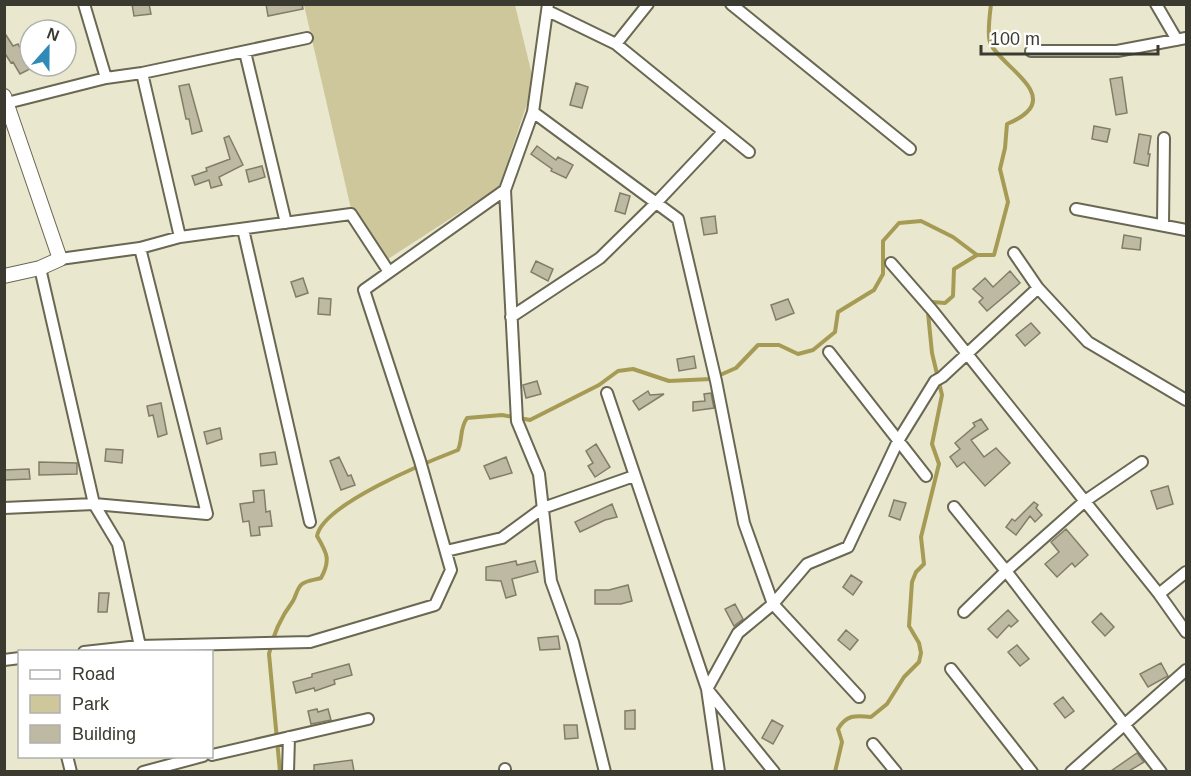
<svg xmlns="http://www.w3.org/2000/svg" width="1191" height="776" viewBox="0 0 1191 776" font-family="Helvetica,sans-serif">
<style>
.green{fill:#cec79b}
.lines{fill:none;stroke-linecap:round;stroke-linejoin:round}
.stream{stroke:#a69b55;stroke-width:4}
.building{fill:#bdb9a2;stroke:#817e68;stroke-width:1.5}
.minor-casing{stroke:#6a6752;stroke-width:14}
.tertiary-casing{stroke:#6a6752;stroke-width:16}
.minor{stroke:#fff;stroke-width:10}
.tertiary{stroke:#fff;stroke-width:14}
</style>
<rect width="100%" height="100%" fill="#eae7cf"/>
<path class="green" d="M304,5H515L534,83L499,187L388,259L351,209Z"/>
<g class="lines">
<path class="stream" d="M280,772L269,654C273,634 281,617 293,601C296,596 297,588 302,584C307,580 315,580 321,578C331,560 327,553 317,536C323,504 427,462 458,450C463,439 459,430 467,418L502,415L530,420L599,385L618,371L633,369L669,381L711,379L736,368L758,345H779L798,354L813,350L835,332L838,312L874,290L883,274V241L899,223L921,221L953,237L977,255
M835,772L842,742L838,729C846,715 855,715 871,717L887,704L904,677L919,662L921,653L919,643L909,626L912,582L916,572L924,564L921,537L939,464L932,444L942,395L932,353L928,313L932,302L945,303L953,296L954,269L977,255H994L1008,202L1000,169L1005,148L1007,124C1014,121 1022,117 1027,112C1051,89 997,63 990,42C987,34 990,13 991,4"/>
</g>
<path class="building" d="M132,4H149L151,14L134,16Z
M266,4H302L303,9L268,16Z
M4,32L13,46L18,44L30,69L20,74L13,62L11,63L4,52Z
M1122,77L1127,113L1116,115L1110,79Z
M576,83L588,87L582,108L570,105Z
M189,84L202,131L192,134L189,119H186L179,86Z
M1094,126L1110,129L1107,142L1092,139Z
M1139,134L1151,136L1148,154H1150L1148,166L1134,163Z
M229,136L243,165L219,177L222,185L211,188L209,180L195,185L192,176L207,171L206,168L230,159L224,138Z
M537,146L556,160L558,157L573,165L566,178L551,171L552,169L531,154Z
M262,166L265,177L249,182L246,170Z
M620,193L630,196L625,214L615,211Z
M715,216L717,233L704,235L701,218Z
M1124,235L1141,238L1140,250L1122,248Z
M536,261L553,269L548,281L531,272Z
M1010,271L1020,283L987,311L979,302L983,298L973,289L985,278L993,287Z
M303,278L308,293L296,297L291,282Z
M319,298L331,299L330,315L318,314Z
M788,299L794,313L776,320L771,305Z
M1031,323L1040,333L1025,346L1016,335Z
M694,356L696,368L679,371L677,359Z
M537,381L541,394L526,398L523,385Z
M648,391L650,395L664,394L639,410L633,401Z
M711,393L714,408L693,411V402L705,401L704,394Z
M161,403L167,434L158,437L153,415L149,416L147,406Z
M981,419L988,429L971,440L984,457L996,448L1010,463L985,486L964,462L957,467L950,457L960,449L955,443L975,426L973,423Z
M220,428L222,439L207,444L204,432Z
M596,444L610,467L595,477L588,466L593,463L586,451Z
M106,449L123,450L122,463L105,461Z
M275,452L277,464L261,466L260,454Z
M339,457L348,476L351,475L355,485L341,490L330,461Z
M506,457L512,473L490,479L484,466Z
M39,462L77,463V474L39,475Z
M29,469L30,479L4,480V470Z
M1168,486L1173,504L1157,509L1151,491Z
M264,490L266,512L270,511L272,526L259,527L260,535L251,536L249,521L243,522L240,504L254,502L253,491Z
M894,500L906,503L900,520L889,516Z
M1034,502L1038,505L1036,508L1042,515L1035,522L1030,516L1016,535L1006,527L1012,519L1015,521Z
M612,504L617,517L605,520L580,532L575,522Z
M1066,529L1088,555L1075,567L1072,563L1057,577L1045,564L1059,552L1051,542Z
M516,561L517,565L535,561L538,572L512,579L516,595L506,598L501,581L486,580V567Z
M851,575L862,582L853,595L843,587Z
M628,585L632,601L621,604H595V590H609Z
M99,593H109L107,612H98Z
M735,604L743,619L734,626L725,609Z
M1008,610L1018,621L1011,627L1009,625L997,638L988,629Z
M1101,613L1114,627L1105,636L1092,622Z
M846,630L858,640L850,650L838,640Z
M558,636L560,649L540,650L538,638Z
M1017,645L1029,659L1020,666L1008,652Z
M1161,663L1168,676L1148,687L1140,674Z
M349,664L352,675L334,680L335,684L315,691L314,688L296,693L293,682L312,677V674Z
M1063,697L1074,711L1065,718L1054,704Z
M317,709L318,712L328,709L331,720L311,724L308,711Z
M635,710V729H625V711Z
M772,720L783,726L773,744L762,738Z
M564,725H577L578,738L565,739Z
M1137,753L1144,762L1129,771H1111Z
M352,760L354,771H314V765Z"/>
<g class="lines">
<defs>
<path id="minor" d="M84,4L106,78
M731,4L910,149
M1156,4L1177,40
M548,11L616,44L749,152
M616,44L648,4
M1031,51H1117L1186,38
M245,52L286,223
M142,73L180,237
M7,103L106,78L142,73L307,38
M533,112L678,219L716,381L744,523L773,604L859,697
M505,190L517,421L539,474L551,581L573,642L605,772
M1076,209L1186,230
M1163,225L1164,138
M243,229L310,522
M1014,253L1038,288L1088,342L1186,400
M60,259L140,248L180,237L351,214L389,272
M891,263L932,310L1159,594L1186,632
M40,268L94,504L118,544L141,651
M511,317L600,258L656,203L723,132
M829,352L926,476
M607,393L707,689L719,772
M954,507L1006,571L1161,772
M4,508L94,504L207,514L140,248
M446,551L502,538L543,508L634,476
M1159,594L1186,572
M964,612L1006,571L1085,501L1142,462
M84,652L139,646L310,642L435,605L451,570L420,461L364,290L505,190L533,112L548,4
M4,660L20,658
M951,669L1032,772
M873,744L896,772
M212,755L368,719
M67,756L71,772
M143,772L203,756
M288,772L289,737
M505,772V769
M774,772L707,689L738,633L773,604L807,564L848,547L898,441L935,381L942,377L1038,288
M1071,772L1186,670"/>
<path id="tertiary" d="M4,96L60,259L40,268L4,276"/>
</defs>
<use href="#minor" class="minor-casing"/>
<use href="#tertiary" class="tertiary-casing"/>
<use href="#minor" class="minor"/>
<use href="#tertiary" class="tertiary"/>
</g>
<rect width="1191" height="776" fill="none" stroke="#3b3a31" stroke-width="12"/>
<rect x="18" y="650" width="195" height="108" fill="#ffffff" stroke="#b1b0ad" stroke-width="1.5"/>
<rect x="30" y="670" width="30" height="9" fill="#ffffff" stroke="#b1b0ad" stroke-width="1.5"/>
<text x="72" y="680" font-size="18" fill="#3b3a31">Road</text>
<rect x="30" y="695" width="30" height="18" fill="#cec79b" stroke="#b1b0ad" stroke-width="1.5"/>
<text x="72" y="710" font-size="18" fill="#3b3a31">Park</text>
<rect x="30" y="725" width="30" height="18" fill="#bdb9a2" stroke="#b1b0ad" stroke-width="1.5"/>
<text x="72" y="740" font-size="18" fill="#3b3a31">Building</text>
<g transform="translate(48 48) rotate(21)"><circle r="28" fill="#ffffff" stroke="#b1b0ad" stroke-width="1.5"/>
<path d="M0-4.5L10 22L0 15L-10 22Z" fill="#3089b7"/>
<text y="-9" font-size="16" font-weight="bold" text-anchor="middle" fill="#3b3a31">N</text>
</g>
<path d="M981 45v9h177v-9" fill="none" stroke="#3b3a31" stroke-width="3"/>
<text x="990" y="45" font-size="18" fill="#3b3a31" stroke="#ffffff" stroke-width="4.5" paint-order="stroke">100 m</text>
</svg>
